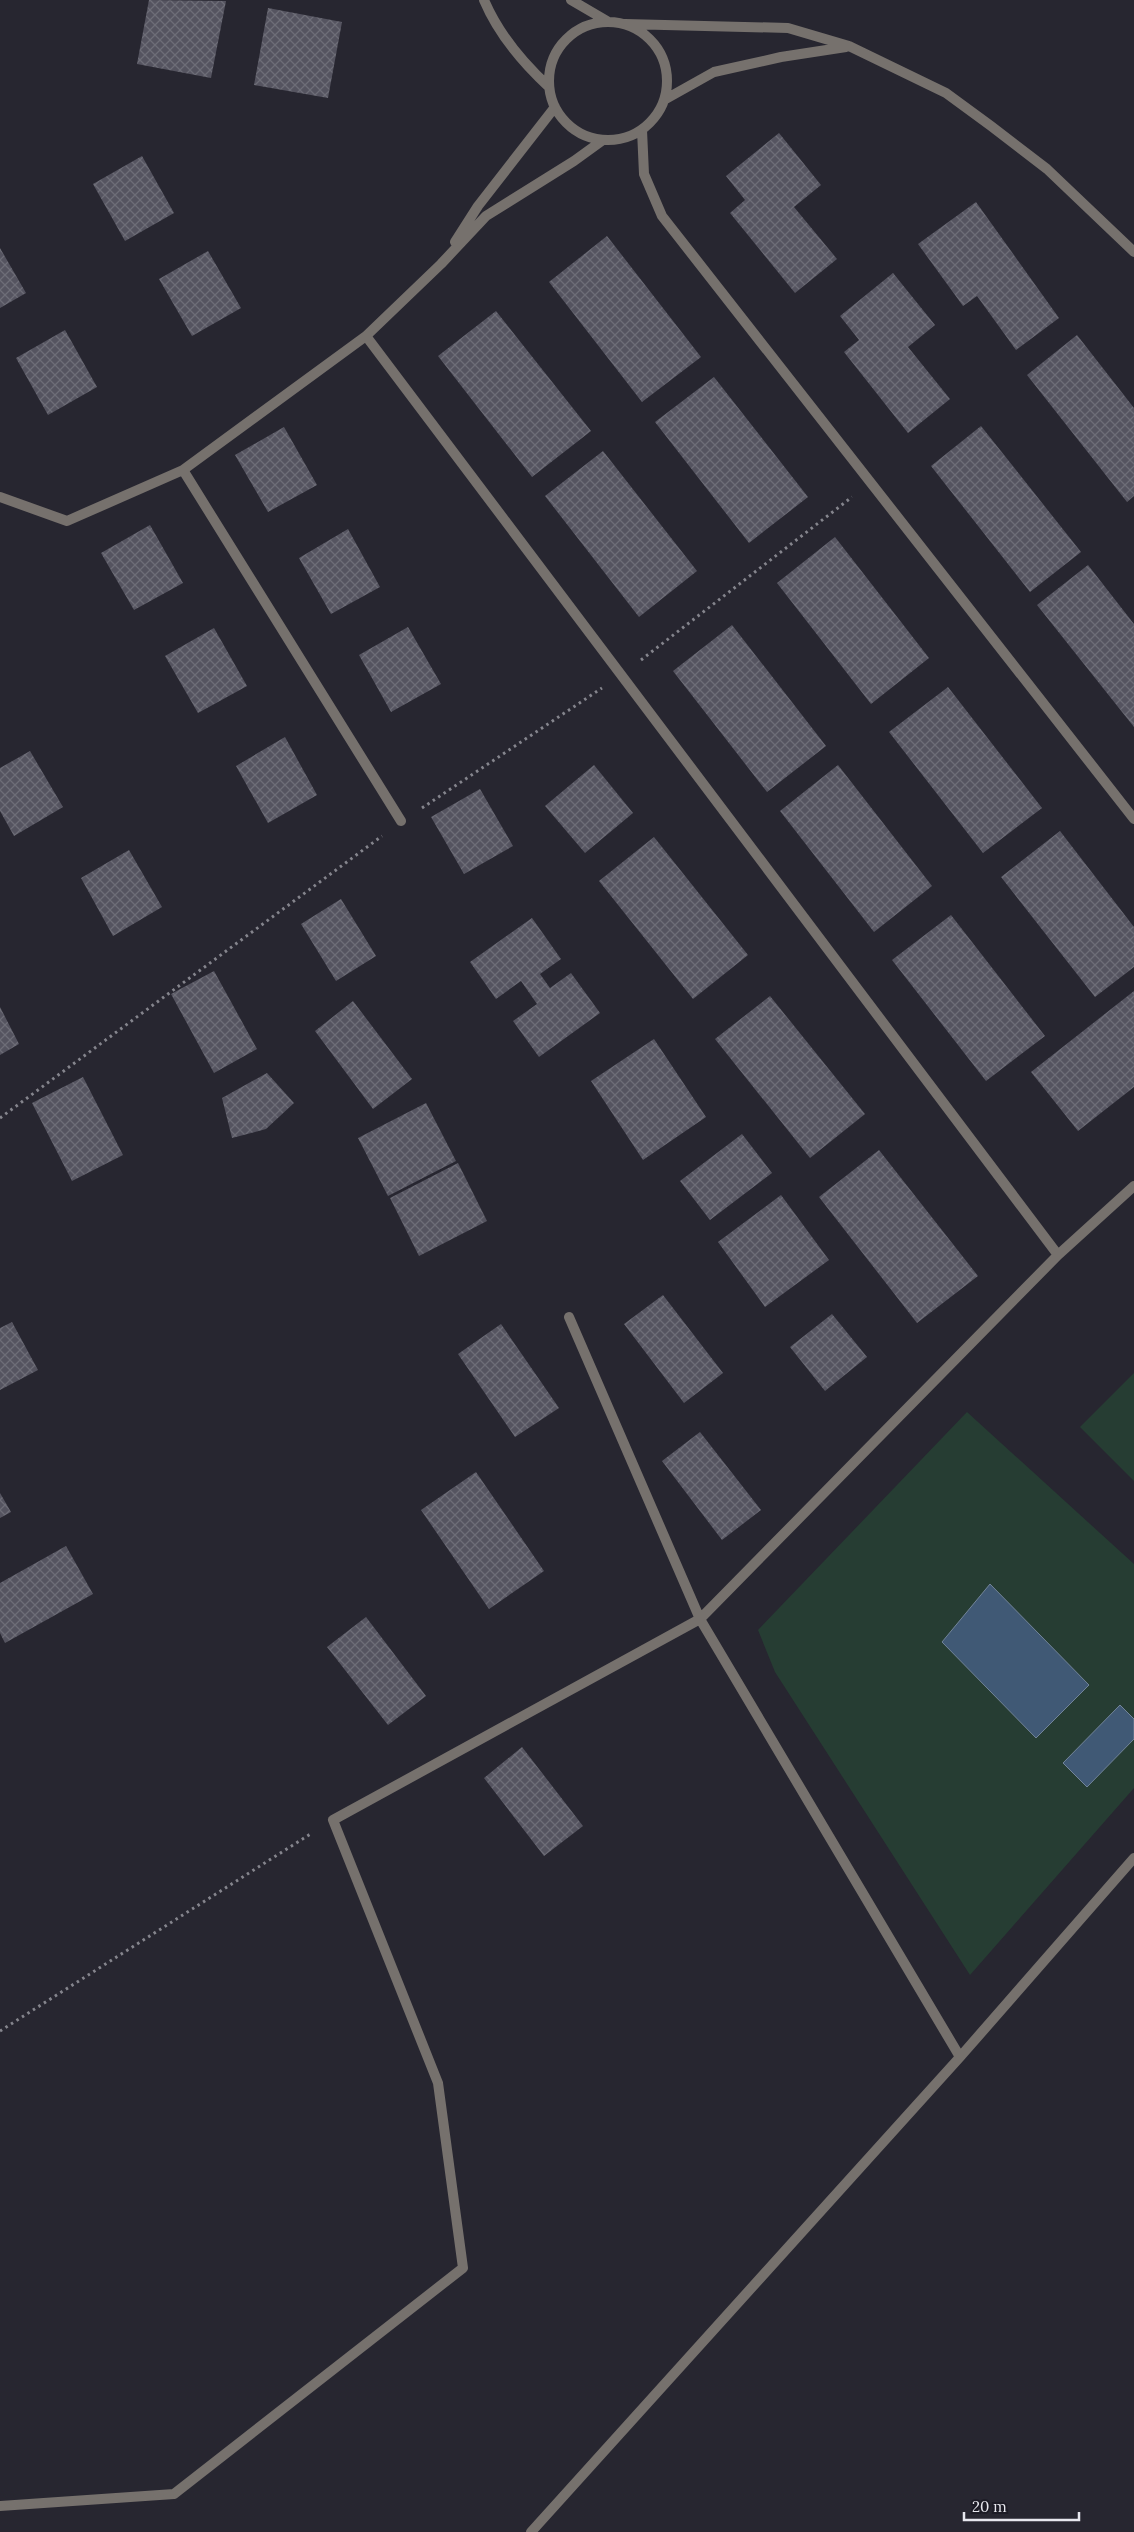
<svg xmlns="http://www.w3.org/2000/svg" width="1134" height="2532" viewBox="0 0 1134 2532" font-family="Lora,serif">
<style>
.pitch{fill:#263d33}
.water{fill:#405975;stroke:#728499}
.building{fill:url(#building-cross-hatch)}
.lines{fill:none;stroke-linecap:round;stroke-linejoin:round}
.path{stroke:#85858d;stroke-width:3;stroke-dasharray:2.5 4;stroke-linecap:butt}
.minor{stroke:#76716d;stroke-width:10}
</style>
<defs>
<pattern id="building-cross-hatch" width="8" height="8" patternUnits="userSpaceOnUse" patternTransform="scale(1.25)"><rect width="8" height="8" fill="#555460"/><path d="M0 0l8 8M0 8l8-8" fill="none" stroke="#6d6d77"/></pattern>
</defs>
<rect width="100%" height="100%" fill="#272630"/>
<path class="pitch" d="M1134,1373V1481L1080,1427Z
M967,1412L1134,1564V1788L970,1975L775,1672L758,1630Z"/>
<path class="water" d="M990,1584L1089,1685L1036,1738L942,1642Z
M1120,1705L1134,1719V1739L1087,1787L1063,1763Z"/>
<path class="building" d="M149,0L226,1L211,78L137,64Z
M268,8L342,22L328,98L254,85Z
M779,133L821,185L794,207L837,259L795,293L730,213L745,200L726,176Z
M142,156L174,213L125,241L93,184Z
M976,202L1059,318L1016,350L977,296L963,306L918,244Z
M607,236L701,357L642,402L549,282Z
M0,248L26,293L0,308Z
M208,251L241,308L192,336L159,279Z
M893,273L935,325L908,347L950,399L908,433L844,352L859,340L840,316Z
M496,311L591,431L532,477L438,356Z
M65,330L97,387L48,415L16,358Z
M1077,335L1134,408V496L1127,502L1027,375Z
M714,377L808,497L749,543L655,422Z
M981,426L1081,552L1030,592L931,466Z
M284,427L317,485L268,512L235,455Z
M603,451L697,571L639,617L545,496Z
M150,525L183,583L134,610L101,553Z
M348,529L380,587L331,614L299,558Z
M835,537L929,658L871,704L777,583Z
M1088,565L1134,624V727L1037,605Z
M732,625L826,746L767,792L673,671Z
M408,627L441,684L391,712L359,655Z
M214,628L247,686L198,713L165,656Z
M948,687L1042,808L983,853L889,732Z
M285,737L317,795L268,823L236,766Z
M30,751L63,807L14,836L0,811V768Z
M594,765L633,813L585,853L545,806Z
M838,765L932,886L874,932L780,811Z
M480,789L513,846L464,874L431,817Z
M1060,831L1134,927V967L1095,997L1001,877Z
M654,837L748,955L693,999L599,881Z
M129,850L162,907L113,936L81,878Z
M341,899L376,956L336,981L301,924Z
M951,915L1045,1036L986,1081L892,960Z
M532,918L561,959L540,974L550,988L571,973L600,1013L539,1057L513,1021L537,1004L521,981L496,999L470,962Z
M214,971L257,1049L214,1073L171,994Z
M1134,991V1087L1078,1131L1031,1072Z
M770,996L865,1114L810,1158L715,1039Z
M353,1001L412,1079L373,1109L315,1031Z
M0,1007L19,1044L0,1055Z
M654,1039L706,1117L643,1160L591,1081Z
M267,1073L294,1103L266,1129L232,1138L222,1098Z
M83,1077L123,1155L72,1181L32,1103Z
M426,1103L456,1161L388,1196L358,1138Z
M742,1134L772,1173L710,1220L680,1181Z
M879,1150L978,1276L917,1323L819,1197Z
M458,1163L487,1221L419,1256L390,1198Z
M781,1195L829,1260L765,1307L718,1242Z
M663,1295L723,1373L684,1403L624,1324Z
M832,1314L867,1357L825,1391L790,1347Z
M12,1322L38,1370L0,1390V1328Z
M501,1324L559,1408L515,1437L458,1354Z
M700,1432L761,1510L722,1540L662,1461Z
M476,1472L544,1571L489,1609L421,1510Z
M0,1493L11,1512L0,1518Z
M66,1546L93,1594L5,1643L0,1633V1583Z
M366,1617L426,1696L388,1725L327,1647Z
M522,1747L583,1826L544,1856L484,1778Z"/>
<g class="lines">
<path class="path" d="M641,660L852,497
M422,808L602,688
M0,1118L382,836
M0,2031L312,1833"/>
<path class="minor" d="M484,0C498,33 523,63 549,87
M571,0L607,21
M549 81a59 59 0 1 1 118 0a59 59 0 1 1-118 0Z
M625,24L788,28L849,46L946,93L991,126L1047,169L1134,252
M664,100L714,72L781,57L846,47
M642,130L644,174L662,216L1134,819
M455,242L478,206L555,107
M366,336L1058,1255
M183,470L366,336L441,264L486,216L574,161L603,140
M0,497L67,521L183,470L401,821
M569,1317L700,1619L1058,1255L1134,1186
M0,2506L174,2494L463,2268L438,2083L333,1820L700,1619L960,2057
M531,2532L960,2057L1134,1858"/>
</g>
<path d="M964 2512v8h115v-8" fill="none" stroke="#e7e7ee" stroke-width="2.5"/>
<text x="972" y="2512" font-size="15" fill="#e7e7ee" stroke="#1d1c26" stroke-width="4" paint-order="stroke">20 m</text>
</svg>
